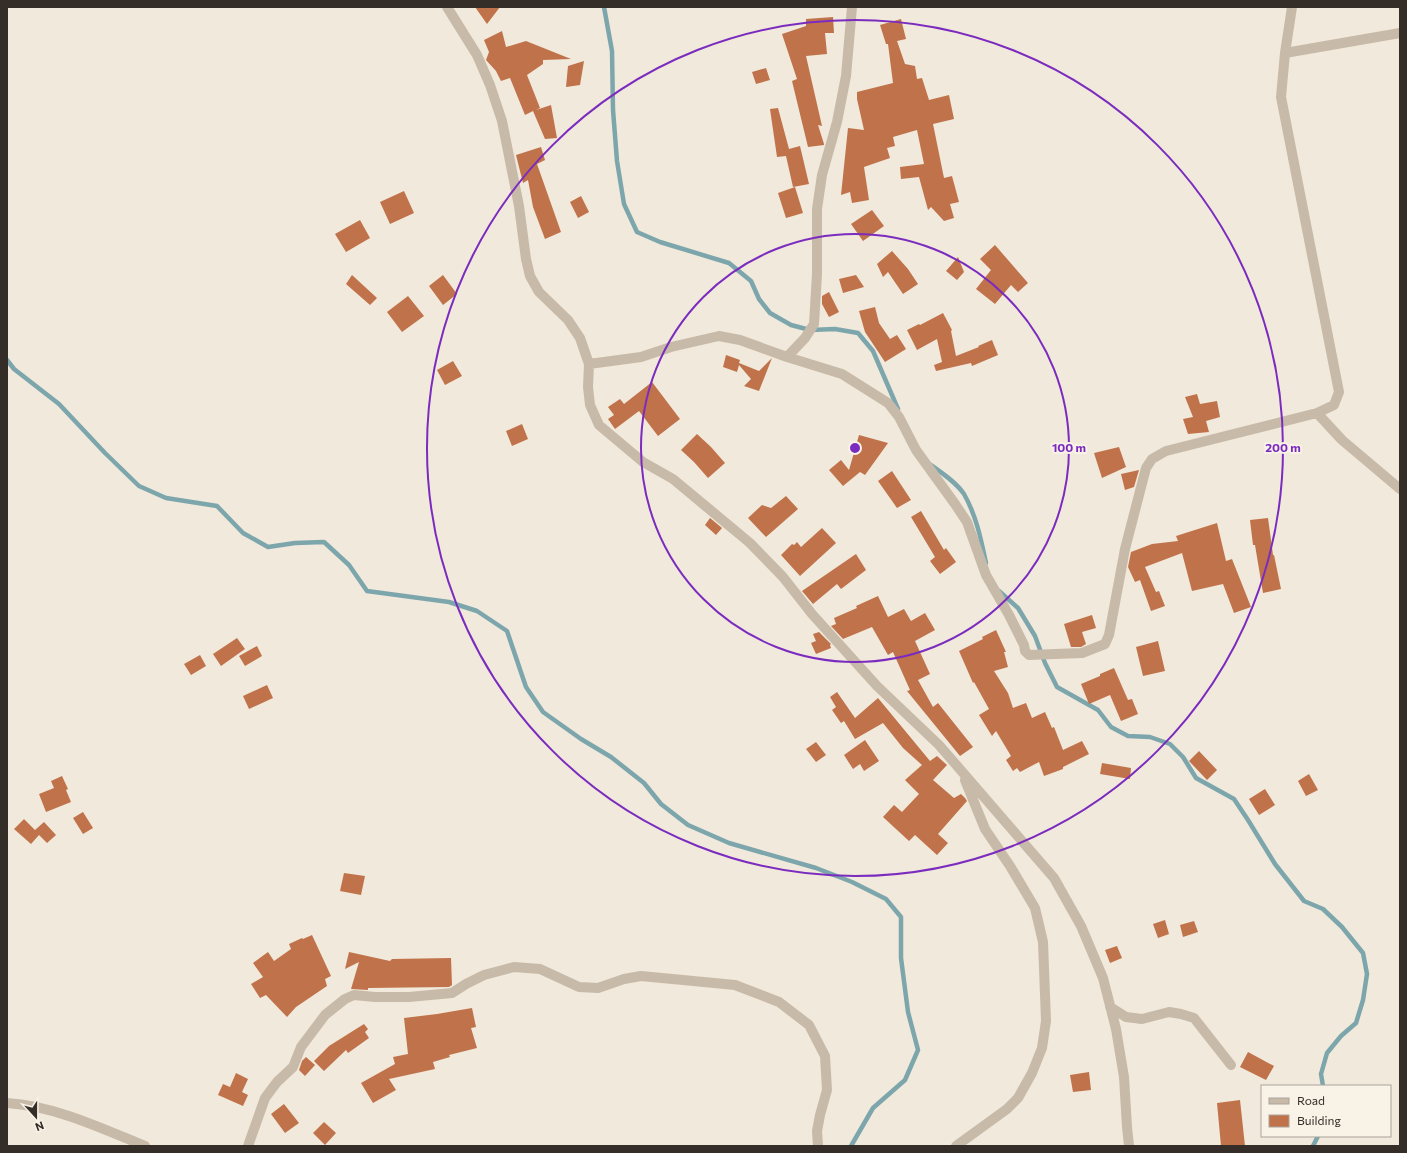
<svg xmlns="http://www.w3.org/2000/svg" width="1407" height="1153" viewBox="0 0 1407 1153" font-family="Commissioner,sans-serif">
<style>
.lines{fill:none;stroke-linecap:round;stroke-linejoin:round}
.stream{stroke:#7ca6ac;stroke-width:4.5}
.building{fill:#c0724a}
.minor{stroke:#c8baa8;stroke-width:10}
.ring{fill:none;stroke:#7b2cbf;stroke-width:2}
.centre{fill:#7b2cbf;stroke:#f8f2e7;stroke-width:2}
.ring-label{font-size:12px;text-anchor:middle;font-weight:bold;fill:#7b2cbf;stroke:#f8f2e7;stroke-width:4;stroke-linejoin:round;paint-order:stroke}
</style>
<rect width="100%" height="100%" fill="#f1e9db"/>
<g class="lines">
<path class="stream" d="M604,7L612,51L613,110L617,161L624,204L637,232L660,242L729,263L751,281L759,299L770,313L791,325L810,330L835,329L858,333L873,351L898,409
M7,360L14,369L59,404L105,453L139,486L166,498L217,506L243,533L268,547L295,543L324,542L349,565L367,591L449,602L477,611L507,631L526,687L543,712L581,739L611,757L644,783L661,804L688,825L729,843L816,868L852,882L886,899L901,917V958L908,1012L918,1050L905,1080L873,1108L851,1146
M931,465C942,473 956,482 964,494C976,515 981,539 986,563
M999,591L1018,608L1035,636L1045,663L1057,687L1098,710L1111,727L1128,736L1150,737L1170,744L1183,757L1196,778L1234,799L1248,820L1275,864L1304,901L1323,909L1342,927L1363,953L1367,974L1363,1000L1356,1023L1341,1036L1327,1053L1321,1074L1323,1086
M1313,1146L1318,1136"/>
</g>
<path class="building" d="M475,7H500L487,24Z
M833,17L834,33H825L827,54L806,56L822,126L818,125L824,144V145L808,147L792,81L797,79L782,34L806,26V19Z
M901,19L906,39L897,41L905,64L915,66L917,79L922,78L929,100L949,95L954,119L933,124L944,178L952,176L959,202L950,204L954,218L944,221L931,207L928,210L919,177L901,179L900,167L924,164L917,130L893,137L895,146L887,148L890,158L864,167L869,200L852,203L850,192L841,195L848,128L864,130L857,99V92L893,83L888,44H886L880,25Z
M502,31L506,47L526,41L571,59L543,60V64L527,75L540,108L536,110L551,105L557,138L545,139L533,111L525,115L510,78L501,81L496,71L486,60L489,52L484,40Z
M584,61L580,85L566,87L568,66Z
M766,68L770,80L756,84L752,72Z
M778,108L789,149L800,146L809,184L793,187L786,156L777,157L770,109Z
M541,147L545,160L537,164L561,232L545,239L533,207L528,180L523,183L516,155Z
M795,187L803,213L786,218L778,193Z
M404,191L414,213L390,224L380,202Z
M581,196L589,212L578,218L570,202Z
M872,210L884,226L863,241L851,224Z
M360,220L370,238L346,252L335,234Z
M995,245L1028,283L1018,292L1011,285L995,304L976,289L991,270L980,259Z
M892,251L908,269L918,284L903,294L888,272L883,277L877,264Z
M958,257L964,272L957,280L946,271Z
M352,275L377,298L370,305L346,284Z
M443,275L457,294L443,305L429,286Z
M856,275L864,287L843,293L839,279Z
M829,292L839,312L829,317L822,304V296Z
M408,296L424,316L402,332L387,312Z
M875,307L879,323L890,339L897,335L906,349L885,362L865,332L859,311Z
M943,313L952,330L951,331L956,356L979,347L978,346L992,340L998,355L972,366L971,363L936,371L934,365L942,362L937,339L917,350L907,330L919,324L920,325Z
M726,355L740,360L739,363L759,371L772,358L759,391L744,386L751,379L739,365L737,372L723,367Z
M453,361L462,376L445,385L437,370Z
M652,382L680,419L658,436L639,411L615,429L608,419L614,415L608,407L620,399L624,404Z
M1197,394L1200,404L1217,401L1220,417L1206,421L1209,432L1188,434L1183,419L1193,417L1185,397Z
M522,424L528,439L512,446L506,431Z
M697,434L711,447L725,463L708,478L694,462L681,450Z
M859,435L888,443L865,475L860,472L843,486L829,470L841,460L849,470Z
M1119,447L1126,467L1102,478L1094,453Z
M1139,470L1134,487L1125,490L1121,474Z
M892,471L911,500L897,508L878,481Z
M786,496L798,509L766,537L748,518L762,505L771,508Z
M921,511L944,550L946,548L956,562L940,574L930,561L935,557L911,517Z
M710,518L722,528L716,535L705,525Z
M1268,518L1273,555H1274L1281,589L1263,593L1255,545H1253L1250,520Z
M1217,523L1226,561L1232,559L1251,607L1234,613L1223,584L1192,591L1182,553L1145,567L1156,592L1159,591L1165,606L1151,611L1140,580L1135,582L1128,567L1131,552L1152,544L1178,541L1176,536Z
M822,528L836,543L800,576L781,555L792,544L794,545L797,542L801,547Z
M856,554L866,570L841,589L837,584L813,604L802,591Z
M878,596L888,617L904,609L911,621L925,613L935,630L915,641L930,674L918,680L933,707L938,703L973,747L960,756L907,691L910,690L893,652L888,655L872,627L843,639L831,626L836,624L834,618L857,608L856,606Z
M1092,615L1096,628L1082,632L1086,644L1081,647H1071L1064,624Z
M996,630L1006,652H1004L1008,667L994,671L1008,693L1013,708L1026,703L1032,718L1045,712L1052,728L1054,727L1063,750L1082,741L1089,754L1063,767V769L1044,776L1039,762L1020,772L1017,768L1013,771L1006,760L1011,756L996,731L992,736L979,715L989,709L974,682L973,683L959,651L983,639L982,637Z
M819,632L831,644L830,645L831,648L816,654L811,643L816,641L813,634Z
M237,638L245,649L221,666L213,654Z
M1158,641L1165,671L1143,676L1136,647Z
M257,646L262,656L245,666L239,656Z
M200,655L206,666L191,675L184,664Z
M1114,668L1128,700L1132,699L1138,714L1121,721L1110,695L1089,704L1081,684L1100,676V674Z
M267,685L273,698L249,709L243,696Z
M837,692L855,718L878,698L930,761L937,756L947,765L933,780L954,798L961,794L965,798L967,801L938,834L948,843L937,855L915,835L909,841L883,817L894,805L902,812L919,794L905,780L922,765L903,748L883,723L855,739L844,721L841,723L832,710L836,707L830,697Z
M865,740L879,761L864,771L860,764L853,769L844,755Z
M816,742L826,755L816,762L806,749Z
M1199,751L1217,770L1207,780L1189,761Z
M1102,763L1131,768L1130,779L1100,774Z
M1309,774L1318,790L1306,796L1298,781Z
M62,776L68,789L66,790L71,802L46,812L39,794L54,788L51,781Z
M1265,789L1275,805L1259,815L1249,799Z
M83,812L93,828L83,834L73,818Z
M24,819L35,830L44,822L56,835L47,843L39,835L31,844L14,829Z
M344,873L365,876L361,895L340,891Z
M1165,920L1169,934L1158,938L1153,924Z
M1194,921L1198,932L1183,937L1180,925Z
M312,935L331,976L325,979L327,986L296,1007L287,1017L266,995L260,998L251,984L263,977L253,963L268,952L274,961L291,949L289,944L302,938L303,939Z
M1117,946L1122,958L1110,963L1105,950Z
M349,952L390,961L392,959L451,958L452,985L449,987L368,988V990L351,989L359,962L345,969Z
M472,1008L476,1027L471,1028L477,1048L449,1055L450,1057L433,1062L435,1069L389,1079L396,1090L373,1103L361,1083L395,1064L393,1057L408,1054L404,1018L437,1014Z
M364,1024L368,1029L365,1032L369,1038L348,1053L346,1050L324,1071L314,1061L329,1046Z
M1248,1052L1274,1066L1266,1080L1240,1067Z
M306,1057L315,1065L305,1076L299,1070L302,1061Z
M1089,1072L1091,1090L1073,1092L1070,1075Z
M236,1073L248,1079L242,1092L248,1095L243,1106L218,1095L223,1084L230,1087Z
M1240,1100L1245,1146H1221L1217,1103Z
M284,1104L299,1123L285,1133L271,1114Z
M324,1122L336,1133L325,1145L313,1133Z"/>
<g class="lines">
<path class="minor" d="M447,7L477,55L490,85L502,121L519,206L526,259L530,276L539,292L568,320L580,338L589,364L588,387L590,405L599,425L643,462L673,479L750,543L783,577L812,614L877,686L939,745L1054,878L1081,926L1103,978L1116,1029L1124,1077L1127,1127L1129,1146
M1292,7L1285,53L1400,33
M787,357L805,338L814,324L817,274V209L822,175L837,122L846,76L852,7
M589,364L641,357L671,347L719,336L740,340L787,357L842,374L888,403L899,417L916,450L955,504L967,522L986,575L1009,615L1024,645L1025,651L1029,655L1082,653L1105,644L1109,635L1125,549L1146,468L1152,459L1166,451L1317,413L1334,405L1339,392L1281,97L1285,53
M1317,413L1342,440L1400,489
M1110,1007L1126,1017L1142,1019L1169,1012L1181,1014L1194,1018L1231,1065
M7,1103C55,1106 101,1128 145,1146
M248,1146L265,1098L277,1082L293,1067L301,1047L325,1015L345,999L354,995L375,997H409L452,993L466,984L484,975L514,967L540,969L579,987L598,988L624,979L641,976L735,985L779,1002L809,1025L825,1056L827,1090L820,1115L817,1131L818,1146
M956,1146L1007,1109L1018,1098L1032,1073L1042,1048L1046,1021L1043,942L1035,908L1010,866L985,829L965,780"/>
</g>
<g class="ring">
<circle cx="855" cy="448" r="214"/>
<circle cx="855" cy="448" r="428"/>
</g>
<circle cx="855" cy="448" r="6" class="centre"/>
<g class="ring-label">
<text x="1069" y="452">100 m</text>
<text x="1283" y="452">200 m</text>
</g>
<rect width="1407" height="1153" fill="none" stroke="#352d28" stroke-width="16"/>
<rect x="1261" y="1085" width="130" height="52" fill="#f8f2e7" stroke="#aaa39b"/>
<rect x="1269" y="1098" width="20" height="6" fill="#c8baa8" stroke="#aaa39b"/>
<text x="1297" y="1105" font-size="12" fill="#352d28">Road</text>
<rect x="1269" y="1115" width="20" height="12" fill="#c0724a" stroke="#aaa39b"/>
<text x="1297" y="1125" font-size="12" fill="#352d28">Building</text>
<g transform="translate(36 1117) rotate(159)" stroke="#f8f2e7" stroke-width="3" paint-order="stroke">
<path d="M0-3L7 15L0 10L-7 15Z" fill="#352d28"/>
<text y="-6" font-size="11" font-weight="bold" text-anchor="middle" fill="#352d28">N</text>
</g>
</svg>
